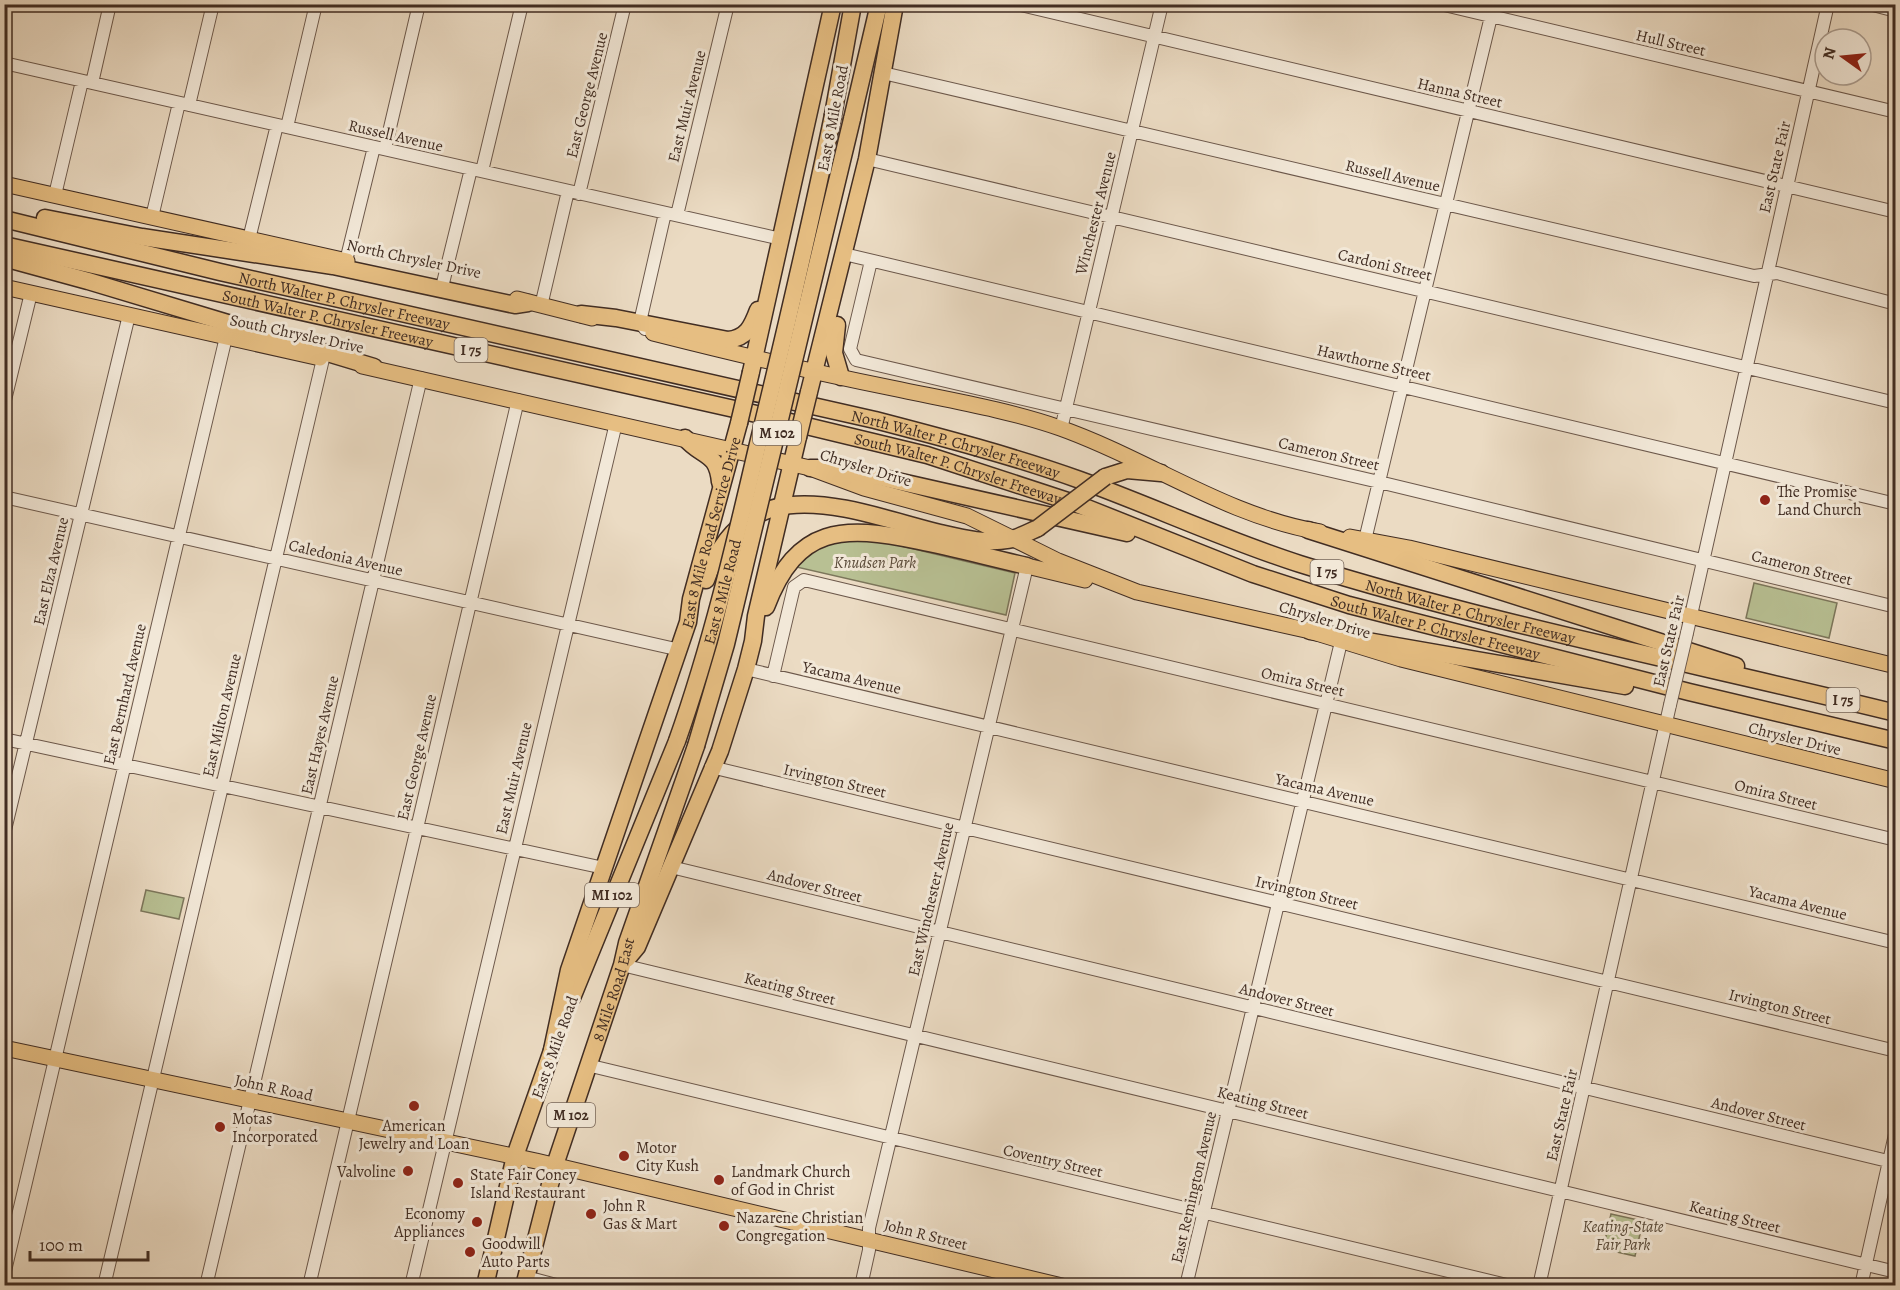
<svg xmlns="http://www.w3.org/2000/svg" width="1900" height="1290" viewBox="0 0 1900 1290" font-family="Alegreya,serif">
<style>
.green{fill:#b8c093;stroke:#7c765b;stroke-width:1.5}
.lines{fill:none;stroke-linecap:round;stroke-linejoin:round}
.minor-casing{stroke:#6c584b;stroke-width:14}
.major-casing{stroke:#412d23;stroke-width:17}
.highway-casing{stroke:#412d23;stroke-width:19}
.minor{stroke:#f2e8d8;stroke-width:12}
.major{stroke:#e6be82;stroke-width:15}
.highway{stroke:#e6be82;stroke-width:16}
.minor-bridge-casing{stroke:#6c584b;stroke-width:14;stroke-linecap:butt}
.highway-bridge-casing{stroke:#412d23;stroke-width:19;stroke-linecap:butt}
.minor-bridge{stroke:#f2e8d8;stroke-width:12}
.highway-bridge{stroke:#e6be82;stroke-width:16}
.poi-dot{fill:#8f2418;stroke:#f2e8d8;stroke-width:2}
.labels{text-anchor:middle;stroke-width:6;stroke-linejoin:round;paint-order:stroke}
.shield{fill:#f2e8d8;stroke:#766559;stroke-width:1.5}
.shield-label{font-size:15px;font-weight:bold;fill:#412d23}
.street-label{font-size:16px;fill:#412d23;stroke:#f2e8d8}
.poi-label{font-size:16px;fill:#412d23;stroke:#f2e8d8;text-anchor:start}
.park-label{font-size:16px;font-style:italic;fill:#594a39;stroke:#f2e8d8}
</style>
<rect width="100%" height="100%" fill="#ebdbc3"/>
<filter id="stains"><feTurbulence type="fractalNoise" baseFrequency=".00333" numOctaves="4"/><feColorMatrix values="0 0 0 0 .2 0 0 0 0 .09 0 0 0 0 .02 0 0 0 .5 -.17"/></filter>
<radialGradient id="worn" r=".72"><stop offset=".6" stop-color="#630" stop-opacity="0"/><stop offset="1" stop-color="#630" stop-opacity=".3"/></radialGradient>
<path class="green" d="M872,539L1015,573L1006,615L792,566L826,543Z
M1754,583L1837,603L1829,638L1746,618Z
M146,890L184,898L179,919L141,911Z
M1611,1214L1643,1221L1635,1256L1603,1249Z"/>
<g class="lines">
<defs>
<path id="minor" d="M1017,4L1896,212
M1440,4L1896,112
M1869,4L1896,11
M4,16L7,4
M4,63L781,239
M883,73L1754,276L1777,273L1896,304
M92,83L110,4
M189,105L213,4
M287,127L316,4
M385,149L419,4
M867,159L1896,403
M482,171L522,4
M579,194L625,4
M55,195L82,81
M677,215L728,4
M152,217L179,103
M249,239L277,125
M844,254L1896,504
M346,261L374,147
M871,261L850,349L856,360L1379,482L1896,607
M443,283L471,169
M541,306L568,191
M645,329L640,322L665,213
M4,404L31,293
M1061,429L1162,4
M4,497L680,650
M1365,540L1494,4
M1687,633L1828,4
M746,669L1896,943
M773,676L794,587L804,580L1896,840
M4,739L604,868
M711,767L1896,1051
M4,834L129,315
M671,867L1896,1163
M622,965L1896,1272
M587,1065L1511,1286
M4,1275L226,337
M526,1277L560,1286
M104,1286L323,359
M206,1286L421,378
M309,1286L518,400
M411,1286L616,423
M861,1286L869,1250V1228L1027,566
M1186,1286L1341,642
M1539,1286L1670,705
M1861,1286L1896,1130"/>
<path id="major" d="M4,184L347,261
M4,287L320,358
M517,299L592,318
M653,333C732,353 812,372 892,388C948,400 1005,409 1060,428C1148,459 1226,516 1320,532
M362,366L810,468L864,488L967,516L1058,561L1137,592L1310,631L1401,659L1896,781
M1350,537L1409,548L1896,666
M1027,566L1085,580
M4,1048L536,1161L1062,1286"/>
<g id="highway">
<path d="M833,115L853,4"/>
<path d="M852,119L879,4"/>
<path d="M45,218L142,237L333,266L515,305L528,303"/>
<path id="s1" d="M4,219L220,272L875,420C944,438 1013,456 1080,480C1154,507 1225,540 1300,564C1495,625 1697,664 1896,713"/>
<path id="s2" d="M4,245L761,415L927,455L1077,504L1253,574L1349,605L1689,692L1896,741"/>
<path d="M4,258L88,281L374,367"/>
<path d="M581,314L616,318L728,340C747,338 752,326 758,310"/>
<path d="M837,325L834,353L841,377"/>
<path d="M751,372L833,4"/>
<path d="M809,392L867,159L895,4"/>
<path d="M685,438C702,458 717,451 720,482"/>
<path d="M810,468H835L866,474L1127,533"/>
<path d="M1105,477L1127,470L1161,473"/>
<path d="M1308,530L1736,666"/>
<path d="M706,580C747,463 851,511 940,533C962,538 986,544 1008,540C1018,538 1029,532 1038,528"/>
<path d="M766,607C797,525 843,525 919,541C955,548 991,558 1027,566"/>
<path d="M1310,631L1625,686"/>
<path d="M627,959L637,947L720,751L746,669L753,641L756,616L798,437"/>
<path d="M572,998L677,741"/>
<path id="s3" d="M552,1050L569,970L688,622L691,599L739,423"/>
<path d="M485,1286L515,1156L555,1042"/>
<path id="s4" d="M524,1286L555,1165L622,965L627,943L696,746"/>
</g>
</defs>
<use href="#minor" class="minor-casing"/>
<use href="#major" class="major-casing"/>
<use href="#highway" class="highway-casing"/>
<use href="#minor" class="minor"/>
<use href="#major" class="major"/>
<use href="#highway" class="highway"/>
<defs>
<path id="minor-bridge" d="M1670,705L1687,633"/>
<g id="highway-bridge">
<path d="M739,423L751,372"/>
<path d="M798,437L809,392"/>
<path d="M1038,528L1105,477"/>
<path id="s5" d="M677,741C711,645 734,547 757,448C784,337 810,227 833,115"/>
<path d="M696,746L726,644L852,119"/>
</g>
</defs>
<use href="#minor-bridge" class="minor-bridge-casing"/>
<use href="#highway-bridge" class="highway-bridge-casing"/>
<use href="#minor-bridge" class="minor-bridge"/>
<use href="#highway-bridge" class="highway-bridge"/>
</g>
<g class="poi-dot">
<circle cx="1765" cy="500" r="6"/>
<circle cx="414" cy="1106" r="6"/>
<circle cx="220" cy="1127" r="6"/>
<circle cx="624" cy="1156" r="6"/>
<circle cx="408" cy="1171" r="6"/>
<circle cx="719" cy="1180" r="6"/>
<circle cx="458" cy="1183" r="6"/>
<circle cx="591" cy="1214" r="6"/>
<circle cx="477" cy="1222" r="6"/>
<circle cx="724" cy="1226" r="6"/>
<circle cx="470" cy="1252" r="6"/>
</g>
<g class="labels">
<g class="shield">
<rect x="454.5" y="338" width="33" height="24" rx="4.5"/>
<rect x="753" y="421" width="48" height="24" rx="4.5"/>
<rect x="1310.5" y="560" width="33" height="24" rx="4.5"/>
<rect x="1826.5" y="688" width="33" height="24" rx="4.5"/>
<rect x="585" y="883" width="54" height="24" rx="4.5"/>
<rect x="547" y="1103" width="48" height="24" rx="4.5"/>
</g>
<g class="shield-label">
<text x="471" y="355">I 75</text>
<text x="777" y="438">M 102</text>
<text x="1327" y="577">I 75</text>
<text x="1843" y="705">I 75</text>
<text x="612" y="900">MI 102</text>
<text x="571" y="1120">M 102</text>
</g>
<g class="street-label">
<text transform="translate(1671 42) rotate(13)" y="6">Hull Street</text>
<text transform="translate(1460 92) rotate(13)" y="6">Hanna Street</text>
<text transform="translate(586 95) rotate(-76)" y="6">East George Avenue</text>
<text transform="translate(686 106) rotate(-76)" y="6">East Muir Avenue</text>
<text transform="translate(832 118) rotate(-79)" y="6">East 8 Mile Road</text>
<text transform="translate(396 135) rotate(13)" y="6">Russell Avenue</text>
<text transform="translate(1774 167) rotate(-77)" y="6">East State Fair</text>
<text transform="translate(1393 175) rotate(13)" y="6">Russell Avenue</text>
<text transform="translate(1095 213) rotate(-76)" y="6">Winchester Avenue</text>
<text transform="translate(414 258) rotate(12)" y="6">North Chrysler Drive</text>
<text transform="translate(1385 264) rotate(13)" y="6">Cardoni Street</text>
<text dy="6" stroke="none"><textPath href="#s1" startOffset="350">North Walter P. Chrysler Freeway</textPath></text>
<text dy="6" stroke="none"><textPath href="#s2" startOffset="332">South Walter P. Chrysler Freeway</textPath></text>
<text transform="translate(297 333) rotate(12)" y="6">South Chrysler Drive</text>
<text transform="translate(1374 362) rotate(13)" y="6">Hawthorne Street</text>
<text dy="6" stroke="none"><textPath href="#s1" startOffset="978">North Walter P. Chrysler Freeway</textPath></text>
<text transform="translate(1329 453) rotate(13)" y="6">Cameron Street</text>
<text transform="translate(866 467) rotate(17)" y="6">Chrysler Drive</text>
<text dy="6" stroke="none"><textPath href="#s2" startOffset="980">South Walter P. Chrysler Freeway</textPath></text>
<text dy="6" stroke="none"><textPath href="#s3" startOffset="542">East 8 Mile Road Service Drive</textPath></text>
<text transform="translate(346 557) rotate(13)" y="6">Caledonia Avenue</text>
<text transform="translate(1802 567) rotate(14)" y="6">Cameron Street</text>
<text transform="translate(50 571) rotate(-77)" y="6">East Elza Avenue</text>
<text dy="6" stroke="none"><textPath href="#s5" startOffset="156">East 8 Mile Road</textPath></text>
<text dy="6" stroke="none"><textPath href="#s1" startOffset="1520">North Walter P. Chrysler Freeway</textPath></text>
<text transform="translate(1325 619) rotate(17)" y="6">Chrysler Drive</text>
<text dy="6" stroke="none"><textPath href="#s2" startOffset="1484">South Walter P. Chrysler Freeway</textPath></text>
<text transform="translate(1668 641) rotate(-77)" y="6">East State Fair</text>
<text transform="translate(852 677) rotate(13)" y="6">Yacama Avenue</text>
<text transform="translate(1303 681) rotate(13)" y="6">Omira Street</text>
<text transform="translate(124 694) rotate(-77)" y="6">East Bernhard Avenue</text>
<text transform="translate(221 715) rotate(-77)" y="6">East Milton Avenue</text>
<text transform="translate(319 735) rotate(-77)" y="6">East Hayes Avenue</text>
<text transform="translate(1795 738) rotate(14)" y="6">Chrysler Drive</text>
<text transform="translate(416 757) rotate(-77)" y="6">East George Avenue</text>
<text transform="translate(513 778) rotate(-77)" y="6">East Muir Avenue</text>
<text transform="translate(835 780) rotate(13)" y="6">Irvington Street</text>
<text transform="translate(1325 789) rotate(13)" y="6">Yacama Avenue</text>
<text transform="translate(1776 794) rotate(14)" y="6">Omira Street</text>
<text transform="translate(815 885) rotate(14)" y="6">Andover Street</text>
<text transform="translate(1307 892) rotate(13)" y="6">Irvington Street</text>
<text transform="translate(930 899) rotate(-77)" y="6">East Winchester Avenue</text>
<text transform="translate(1798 902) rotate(14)" y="6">Yacama Avenue</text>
<text transform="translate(790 988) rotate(14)" y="6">Keating Street</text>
<text dy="6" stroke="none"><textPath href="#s4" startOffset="310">8 Mile Road East</textPath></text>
<text transform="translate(1287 999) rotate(14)" y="6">Andover Street</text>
<text transform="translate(1780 1006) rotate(14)" y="6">Irvington Street</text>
<text transform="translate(554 1047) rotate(-70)" y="6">East 8 Mile Road</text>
<text transform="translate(274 1087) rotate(12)" y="6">John R Road</text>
<text transform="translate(1263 1102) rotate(14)" y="6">Keating Street</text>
<text transform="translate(1759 1113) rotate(14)" y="6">Andover Street</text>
<text transform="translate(1561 1115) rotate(-77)" y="6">East State Fair</text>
<text transform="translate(1053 1160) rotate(13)" y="6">Coventry Street</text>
<text transform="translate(1193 1187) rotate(-77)" y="6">East Remington Avenue</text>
<text transform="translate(1735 1216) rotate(14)" y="6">Keating Street</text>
<text transform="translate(926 1234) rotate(14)" y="6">John R Street</text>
</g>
<g class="poi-label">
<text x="1777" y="497">The Promise<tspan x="1777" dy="18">Land Church</tspan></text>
<text x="232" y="1124">Motas<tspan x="232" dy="18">Incorporated</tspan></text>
<text x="414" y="1131" text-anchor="middle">American<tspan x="414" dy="18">Jewelry and Loan</tspan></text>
<text x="636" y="1153">Motor<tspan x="636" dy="18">City Kush</tspan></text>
<text x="396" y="1177" text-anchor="end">Valvoline</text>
<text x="731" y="1177">Landmark Church<tspan x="731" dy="18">of God in Christ</tspan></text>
<text x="470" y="1180">State Fair Coney<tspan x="470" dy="18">Island Restaurant</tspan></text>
<text x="603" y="1211">John R<tspan x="603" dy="18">Gas &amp; Mart</tspan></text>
<text x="465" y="1219" text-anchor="end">Economy<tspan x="465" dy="18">Appliances</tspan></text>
<text x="736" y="1223">Nazarene Christian<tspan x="736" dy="18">Congregation</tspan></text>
<text x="482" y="1249">Goodwill<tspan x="482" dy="18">Auto Parts</tspan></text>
</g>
<g class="park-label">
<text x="875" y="568">Knudsen Park</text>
<text x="1623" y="1232">Keating-State<tspan x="1623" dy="18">Fair Park</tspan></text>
</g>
</g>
<rect width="1900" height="1290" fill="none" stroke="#ebdbc3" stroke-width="24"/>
<rect x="6" y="6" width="1888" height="1278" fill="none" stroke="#412d23" stroke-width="3"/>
<rect x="12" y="12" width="1876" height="1266" fill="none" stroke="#412d23" stroke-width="1.5"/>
<g transform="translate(1843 57) rotate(285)"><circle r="28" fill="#f2e8d8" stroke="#ab9d90" stroke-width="1.5"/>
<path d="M0-4.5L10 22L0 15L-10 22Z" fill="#8f2418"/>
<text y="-9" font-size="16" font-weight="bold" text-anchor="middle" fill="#412d23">N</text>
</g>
<path d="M30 1251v9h118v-9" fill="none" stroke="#412d23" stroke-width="3"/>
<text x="39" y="1251" font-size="18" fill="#412d23" stroke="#f2e8d8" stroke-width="4.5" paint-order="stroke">100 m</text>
<rect width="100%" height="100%" filter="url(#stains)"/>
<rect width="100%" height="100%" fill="url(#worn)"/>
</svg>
